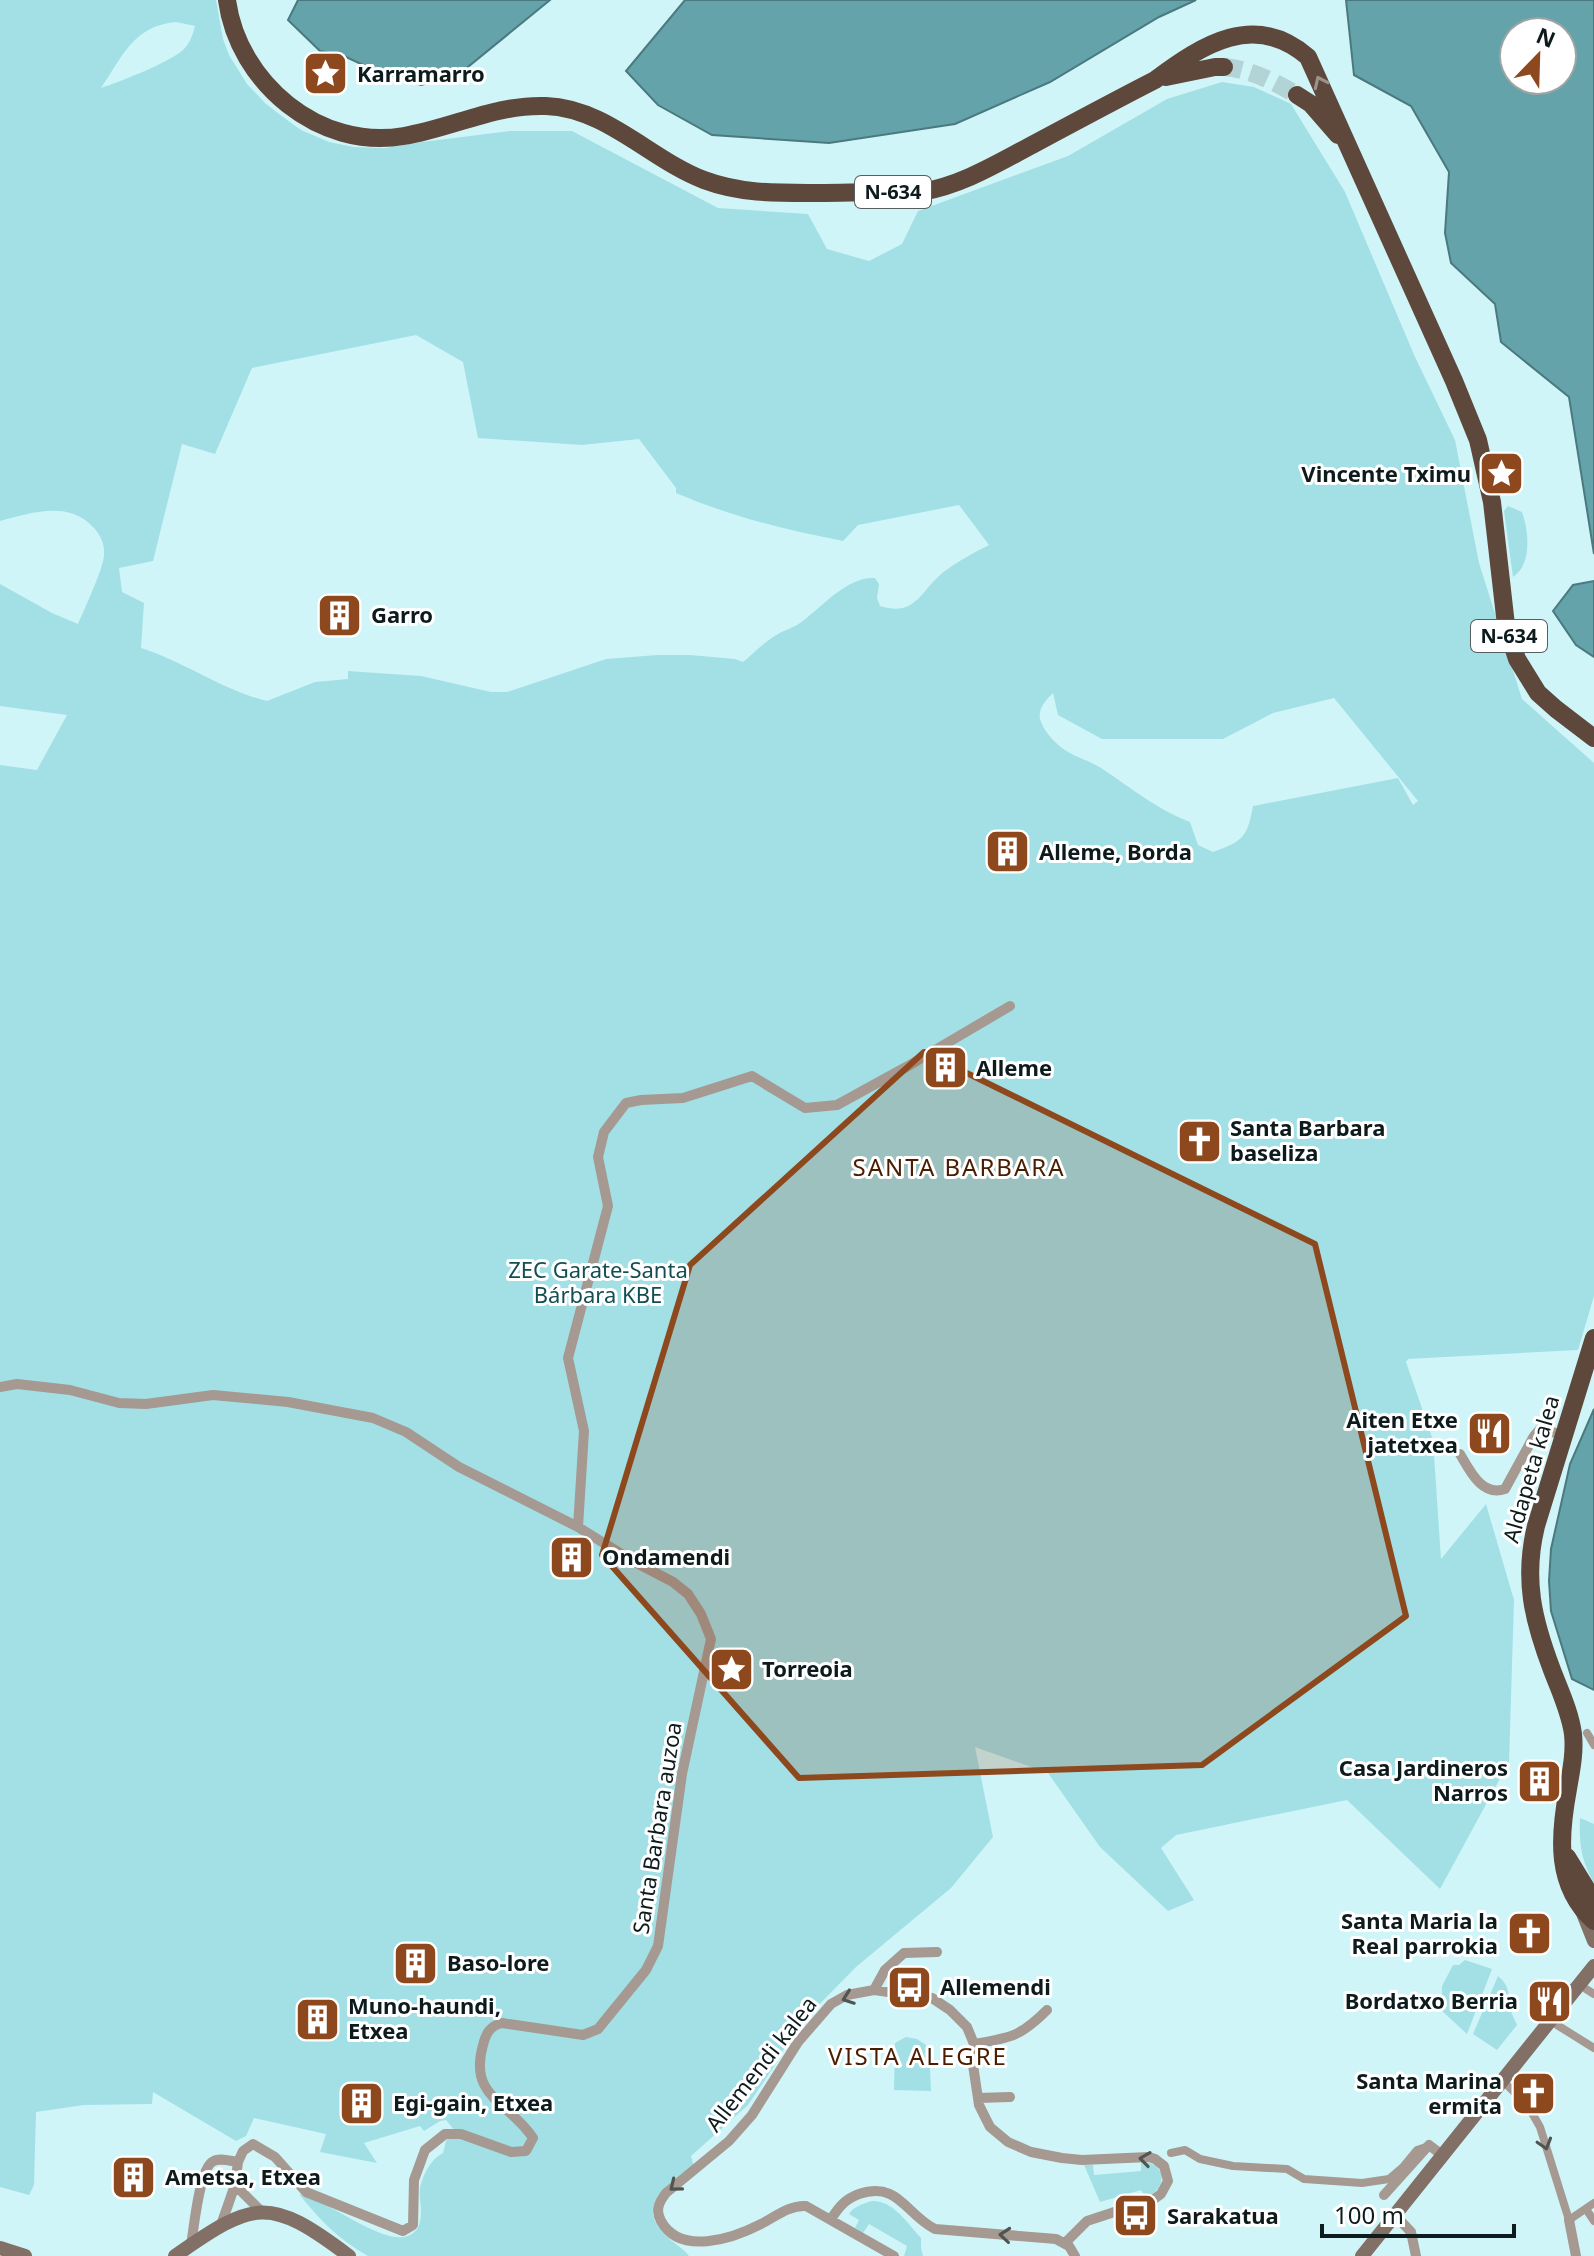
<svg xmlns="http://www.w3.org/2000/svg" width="1594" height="2256" viewBox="0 0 1594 2256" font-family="'Noto Sans',sans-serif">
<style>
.green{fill:#a2e0e6;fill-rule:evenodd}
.water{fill:#64a3a9;stroke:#4a7a7f;stroke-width:2;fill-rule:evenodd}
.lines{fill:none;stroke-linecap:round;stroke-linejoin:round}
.trunk-tunnel{stroke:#b3d4d7;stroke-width:18;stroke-dasharray:18 9;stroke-linecap:butt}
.pedestrian{stroke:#a59992;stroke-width:8}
.minor{stroke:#a59992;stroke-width:10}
.secondary{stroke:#827067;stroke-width:14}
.trunk{stroke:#5e483c;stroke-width:18}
.oneway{stroke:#9e918a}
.oneway2{stroke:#515451}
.marked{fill:#8d481d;fill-opacity:0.2;stroke:#8d481d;stroke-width:6;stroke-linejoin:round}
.labels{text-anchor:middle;stroke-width:6;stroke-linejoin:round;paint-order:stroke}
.shield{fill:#fff;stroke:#565f60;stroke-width:2}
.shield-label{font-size:20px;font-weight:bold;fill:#0d1b1c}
.poi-label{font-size:22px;font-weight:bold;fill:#0d1b1c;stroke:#fff;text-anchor:start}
.park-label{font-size:22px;fill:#144d52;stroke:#fff}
.street-label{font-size:22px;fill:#0d1b1c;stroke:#fff}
.neighbourhood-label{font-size:24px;letter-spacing:2px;fill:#4b1d00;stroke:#fff}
</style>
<rect width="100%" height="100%" fill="#d0f5f8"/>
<path class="green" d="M0,0H216L223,39L229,55L247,84L266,104L287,120L301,130L329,142L354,147L385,148L422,142L511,131H572L718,208L808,214L827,249L869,261L902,244L918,211L1068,156L1167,99L1222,82L1254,87L1291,104L1345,192L1415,357L1455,440L1479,563L1522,699L1594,763V1296L1578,1350L1408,1359L1406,1362L1433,1440L1441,1559L1486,1504L1514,1600L1509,1762L1440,1889L1347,1800L1176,1835L1161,1848L1194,1900L1168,1911L1100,1847L1048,1773L975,1747L993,1837L951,1888L856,1967L794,2030L775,2065L748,2105L691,2156L694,2167C669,2183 634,2203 665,2235C673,2243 682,2247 689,2256H368C339,2240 319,2219 299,2194C329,2203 353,2223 383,2234C403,2241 421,2238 421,2212C421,2204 419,2196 420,2188C423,2174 431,2159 443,2153L446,2141L454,2130L446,2120L440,2121L424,2131L420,2126L364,2143L377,2163L320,2152L326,2134L254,2118L246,2136L236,2141L153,2092L152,2104L84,2105L36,2112L34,2185L29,2195L0,2187V765L37,770L67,715L0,706V584L52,613L78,624C84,610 104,567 104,555C105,544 100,534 93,527C68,500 31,513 0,521ZM176,22L195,26C193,34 190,43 184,49C169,63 121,81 101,88C123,56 133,26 176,22ZM416,335L463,362L478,438L582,445L639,439L676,488V493C729,516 786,530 843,541L858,525L959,505L989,545C975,552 951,565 939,576C920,593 914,617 880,606L877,598L879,584L875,578C847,576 821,608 800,623C793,628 785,630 778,634C765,641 754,653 743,662L735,659L690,655H657L606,659L507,692H491L421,676L348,671V679L315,682L267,701C222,690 185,662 141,648L144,603L122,592L119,568L153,561L182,444L215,454L252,368ZM1053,693L1058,715L1102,739H1223L1273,713L1334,698L1418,801L1413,805L1398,778L1253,806C1247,838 1243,841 1213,852L1198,845L1190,822C1154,808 1132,788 1101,768C1088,760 1074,757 1062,748C1053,741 1043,730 1040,719C1038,708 1046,700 1053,693Z
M1508,506L1522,512C1529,531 1532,565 1513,577L1504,511Z
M1580,1818L1594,1824V1883C1581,1860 1579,1844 1580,1818Z
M1465,1960L1492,1969L1467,2034L1442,2011V1986L1453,1965H1459Z
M1498,1976C1506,1983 1511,1991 1507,2003L1517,2025L1497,2050L1473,2034Z
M906,2037L917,2039L929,2047L931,2091L894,2090L895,2043Z
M1141,2162C1167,2162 1168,2188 1146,2198L1141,2190L1100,2202L1084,2165H1093L1094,2175L1141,2171Z
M872,2201C893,2200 908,2224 921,2238V2248L923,2256H904L907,2246L869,2224L863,2233L855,2228L859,2220L849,2214C854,2206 863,2204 872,2201Z"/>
<path class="water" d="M298,0H550L458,75L421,85L376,71L344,56L320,51L288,20Z
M685,0H1196L1159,17L1050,82L955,124L829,143L712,135L658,105L626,71Z
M1346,0H1594V554L1569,397L1501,342L1495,304L1451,263L1445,233L1449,172L1411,106L1354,75ZM1514,32H1562V80H1514Z
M1594,581V657L1576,645L1553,611L1573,585Z
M1594,1409V1690L1572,1679L1551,1611L1549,1581L1551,1549L1570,1464Z"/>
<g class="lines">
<path class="trunk-tunnel" d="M1224,67C1250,69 1275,82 1297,95"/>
<path class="pedestrian" d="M1587,1733L1594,1745
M1586,1989L1594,1994
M1557,2025L1594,2048
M1502,2080L1528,2106L1540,2127L1569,2220L1594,2203
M1171,2153L1185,2150L1200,2159L1233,2166L1287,2169L1304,2179L1362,2183L1389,2179L1403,2167L1417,2150L1426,2147
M1586,2209L1594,2221"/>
<path class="minor" d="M0,1387L17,1384L70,1390L119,1403L146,1404L213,1395L288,1402L373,1418L406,1432L459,1467L578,1527L631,1560L673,1582L688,1594L701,1614L711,1639L682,1774L658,1946L646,1970L598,2029L583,2035L502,2023C490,2026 486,2033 483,2045C468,2098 510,2102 533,2138L526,2151L511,2152L461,2134H445L425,2150L414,2180L413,2225L403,2231L306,2192L275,2157L253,2144L243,2151L238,2162L235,2185L221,2225
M1460,1454C1470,1471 1482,1497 1505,1489L1534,1436L1541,1428L1564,1436
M578,1527L584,1431L568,1358L608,1206L598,1157L604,1132L626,1103L641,1100L683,1098L752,1076L805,1108L837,1105L908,1066L1010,1006
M874,1990L885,1970L904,1953L937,1952
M974,2044C1010,2038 1020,2037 1047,2010
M978,2098L1010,2097
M235,2185L262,2212
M1384,2195L1429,2145L1442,2155
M1394,2214L1411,2232L1416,2256
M831,2219C839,2207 845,2199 859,2194C899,2181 905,2214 935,2229L1056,2239L1069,2246L1075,2256
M1569,2220L1576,2256
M191,2245C194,2228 199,2171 212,2162C219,2157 230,2161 238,2162
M894,2256L806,2206C789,2205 775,2217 761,2224C732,2239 680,2256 661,2221C655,2210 659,2202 666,2193L729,2141L752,2115L798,2042L831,2004L847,1995L874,1990L932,1998L950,2010L967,2027L974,2044L973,2065L979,2105L990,2127L1008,2142L1031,2152L1062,2158L1082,2160L1149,2157L1155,2159L1164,2166L1168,2181L1161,2194L1154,2199L1087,2221L1065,2243"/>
<path class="secondary" d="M1582,1911L1594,1941
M0,2248L25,2256
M175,2256C255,2200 269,2196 349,2256
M1362,2256L1594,1966"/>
<path class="trunk" d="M227,0C238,83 320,151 404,136C452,128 496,104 546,106C606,108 651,160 704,180C741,194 779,193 818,193C840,193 862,192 885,192C896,192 909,194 921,192C962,185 996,164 1032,145C1073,123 1114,101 1155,80C1203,44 1255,11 1308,57L1454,381L1478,440L1492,502L1506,625L1517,659L1538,693L1556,709L1594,738
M1166,77L1215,67H1224
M1297,95L1311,104L1338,135
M1594,1338L1536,1526C1523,1579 1533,1620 1552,1670C1560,1691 1570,1712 1573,1734C1575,1753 1571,1771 1568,1789C1559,1837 1555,1886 1594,1921
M1567,1857L1594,1901"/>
</g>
<defs><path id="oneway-chevron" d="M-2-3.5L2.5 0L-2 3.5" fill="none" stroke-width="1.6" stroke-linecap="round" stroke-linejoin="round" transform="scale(2)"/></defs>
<use class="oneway" href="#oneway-chevron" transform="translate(1320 82) rotate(-115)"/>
<g class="oneway2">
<use href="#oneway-chevron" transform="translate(848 1998) rotate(160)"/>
<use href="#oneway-chevron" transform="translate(1545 2144) rotate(73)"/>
<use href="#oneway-chevron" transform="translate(1145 2159) rotate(-172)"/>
<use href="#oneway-chevron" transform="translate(675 2186) rotate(141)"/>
<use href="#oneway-chevron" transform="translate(1005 2235) rotate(-175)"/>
</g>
<path class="marked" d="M924,1052L1315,1244L1406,1616L1202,1765L799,1778L602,1555L690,1265Z"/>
<defs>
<symbol id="sight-square" viewBox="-11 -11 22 22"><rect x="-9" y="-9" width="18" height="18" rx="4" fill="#8d481d" stroke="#fff"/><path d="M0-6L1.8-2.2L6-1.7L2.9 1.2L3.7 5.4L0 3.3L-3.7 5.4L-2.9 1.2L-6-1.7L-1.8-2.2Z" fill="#fff"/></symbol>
<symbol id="building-square" viewBox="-11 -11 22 22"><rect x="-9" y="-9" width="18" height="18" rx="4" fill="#8d481d" stroke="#fff"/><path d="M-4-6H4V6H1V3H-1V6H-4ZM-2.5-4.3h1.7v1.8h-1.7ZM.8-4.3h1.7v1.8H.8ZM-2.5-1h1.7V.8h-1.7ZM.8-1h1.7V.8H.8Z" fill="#fff"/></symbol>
<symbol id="church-square" viewBox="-11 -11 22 22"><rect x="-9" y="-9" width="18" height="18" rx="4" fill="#8d481d" stroke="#fff"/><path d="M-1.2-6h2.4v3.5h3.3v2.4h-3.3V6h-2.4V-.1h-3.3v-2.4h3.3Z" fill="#fff"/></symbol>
<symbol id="restaurant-square" viewBox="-11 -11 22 22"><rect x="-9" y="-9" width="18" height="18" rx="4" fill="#8d481d" stroke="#fff"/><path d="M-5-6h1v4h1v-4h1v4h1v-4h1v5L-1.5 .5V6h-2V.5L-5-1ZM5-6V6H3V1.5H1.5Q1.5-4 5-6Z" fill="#fff"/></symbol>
<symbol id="bus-square" viewBox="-11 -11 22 22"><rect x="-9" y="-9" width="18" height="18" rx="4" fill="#8d481d" stroke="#fff"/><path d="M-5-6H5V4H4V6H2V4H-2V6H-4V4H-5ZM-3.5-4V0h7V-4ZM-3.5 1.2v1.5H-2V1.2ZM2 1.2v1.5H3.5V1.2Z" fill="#fff"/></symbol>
</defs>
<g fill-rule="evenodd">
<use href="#sight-square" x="300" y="48" width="51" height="51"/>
<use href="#sight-square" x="1476" y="448" width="51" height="51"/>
<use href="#building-square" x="314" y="590" width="51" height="51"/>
<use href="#building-square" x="982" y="826" width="51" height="51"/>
<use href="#building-square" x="920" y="1042" width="51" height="51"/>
<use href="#church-square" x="1174" y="1116" width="51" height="51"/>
<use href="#restaurant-square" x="1464" y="1408" width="51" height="51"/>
<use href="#building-square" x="546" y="1532" width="51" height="51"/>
<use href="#sight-square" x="706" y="1644" width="51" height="51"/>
<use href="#building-square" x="1514" y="1756" width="51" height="51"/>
<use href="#church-square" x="1504" y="1908" width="51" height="51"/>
<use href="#building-square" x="390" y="1938" width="51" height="51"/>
<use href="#bus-square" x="884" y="1962" width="51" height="51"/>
<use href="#restaurant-square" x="1524" y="1976" width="51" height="51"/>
<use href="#building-square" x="292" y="1994" width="51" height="51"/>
<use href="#church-square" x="1508" y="2068" width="51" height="51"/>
<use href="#building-square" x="336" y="2078" width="51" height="51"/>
<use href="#building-square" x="108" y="2152" width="51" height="51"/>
<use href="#bus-square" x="1110" y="2190" width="51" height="51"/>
</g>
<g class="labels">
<g class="shield">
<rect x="855" y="176" width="76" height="32" rx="6"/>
<rect x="1471" y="620" width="76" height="32" rx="6"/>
</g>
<g class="shield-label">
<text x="893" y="199">N-634</text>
<text x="1509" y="643">N-634</text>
</g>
<g class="poi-label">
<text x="357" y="82">Karramarro</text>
<text x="1471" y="482" text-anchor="end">Vincente Tximu</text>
<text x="371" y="623">Garro</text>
<text x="1039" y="860">Alleme, Borda</text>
<text x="976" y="1076">Alleme</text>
<text x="1230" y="1136">Santa Barbara<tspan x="1230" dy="25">baseliza</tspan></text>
<text x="1458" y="1428" text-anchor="end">Aiten Etxe<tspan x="1458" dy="25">jatetxea</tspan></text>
<text x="602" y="1565">Ondamendi</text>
<text x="762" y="1677">Torreoia</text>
<text x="1508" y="1776" text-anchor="end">Casa Jardineros<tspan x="1508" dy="25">Narros</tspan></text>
<text x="1498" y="1929" text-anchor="end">Santa Maria la<tspan x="1498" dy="25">Real parrokia</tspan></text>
<text x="447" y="1971">Baso-lore</text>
<text x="940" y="1995">Allemendi</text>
<text x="1518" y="2009" text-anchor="end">Bordatxo Berria</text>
<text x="348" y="2014">Muno-haundi,<tspan x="348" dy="25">Etxea</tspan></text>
<text x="1502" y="2089" text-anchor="end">Santa Marina<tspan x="1502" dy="25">ermita</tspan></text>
<text x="393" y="2111">Egi-gain, Etxea</text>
<text x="165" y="2185">Ametsa, Etxea</text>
<text x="1167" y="2224">Sarakatua</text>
</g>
<g class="park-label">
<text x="598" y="1278">ZEC Garate-Santa<tspan x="598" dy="25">Bárbara KBE</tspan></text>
</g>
<g class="street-label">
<text transform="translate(1531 1469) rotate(-74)" y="8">Aldapeta kalea</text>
<text transform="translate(657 1828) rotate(-81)" y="8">Santa Barbara auzoa</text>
<text transform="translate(761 2064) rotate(-52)" y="8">Allemendi kalea</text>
</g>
<g class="neighbourhood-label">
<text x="959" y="1176">SANTA BARBARA</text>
<text x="918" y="2065">VISTA ALEGRE</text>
</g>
</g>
<g transform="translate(1538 56) rotate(23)"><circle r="38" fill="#ffffff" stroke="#9ea4a4" stroke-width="2"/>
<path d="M0-6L14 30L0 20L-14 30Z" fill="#8d481d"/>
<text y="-12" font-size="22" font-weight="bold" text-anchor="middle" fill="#0d1b1c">N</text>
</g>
<path d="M1322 2224v12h192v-12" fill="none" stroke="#0d1b1c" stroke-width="4"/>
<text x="1334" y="2224" font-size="24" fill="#0d1b1c" stroke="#ffffff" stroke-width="6" paint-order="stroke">100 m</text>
</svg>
